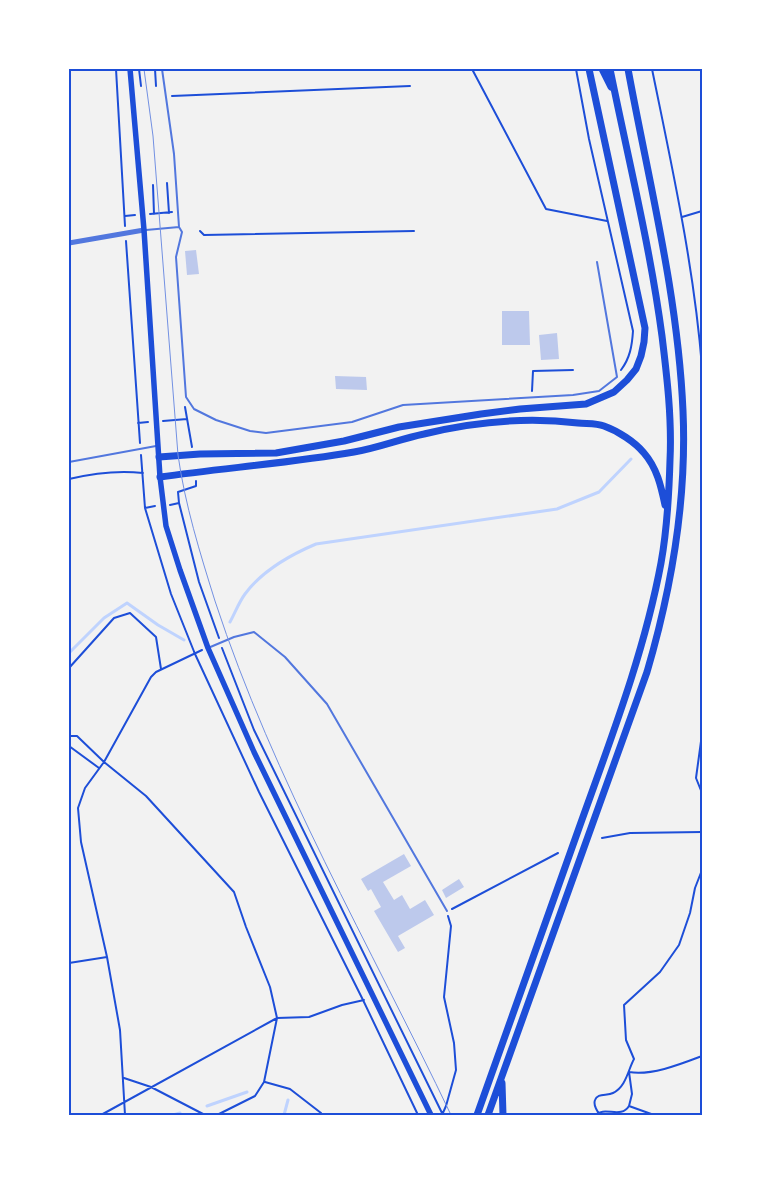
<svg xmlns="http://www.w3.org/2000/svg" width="771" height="1184" viewBox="0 0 771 1184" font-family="Manrope,sans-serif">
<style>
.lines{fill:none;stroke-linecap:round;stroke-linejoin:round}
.stream{stroke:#bfd3fe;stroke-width:3}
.building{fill:#bdc9ec}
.path{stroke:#1d4ed8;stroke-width:2}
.service{stroke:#5277de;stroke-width:2}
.tertiary{stroke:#5277de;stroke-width:5}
.secondary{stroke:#1d4ed8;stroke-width:5.5}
.trunk{stroke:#1d4ed8;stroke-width:7}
.tram{stroke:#7290e2;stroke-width:1}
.neatline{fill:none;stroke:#1d4ed8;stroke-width:2}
</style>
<rect width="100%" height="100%" fill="#f2f2f2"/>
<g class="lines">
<path class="stream" d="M230,622C235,613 239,602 245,594C262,571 290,555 316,544L557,509L599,492L631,459
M69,653L104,618L127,603L158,625L184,640
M207,1106L247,1092
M173,1115L180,1113
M284,1115L288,1100"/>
</g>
<path class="building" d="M196,250L199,274L187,275L185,251Z
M502,311H529L530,345H502Z
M557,333L559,359L541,360L539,335Z
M335,376L366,377L367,390L336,389Z
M404,854L411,866L383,882L394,900L402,895L410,909L425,900L434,915L398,936L405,948L398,952L374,911L381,907L371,889L368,891L361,879Z
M459,879L464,887L446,898L442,890Z"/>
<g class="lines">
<path class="path" d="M116,69L125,226
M139,69L141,86
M155,69L156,86
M472,69L546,209L607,221
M576,69L589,139L633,331C632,346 630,358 621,370
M652,69C672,167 694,266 702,367
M172,96L410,86
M167,183L169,213
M153,185L154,214
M150,214L172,212
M125,216L135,215
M682,217L702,211
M200,231L204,235L414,231
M126,241L140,443
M532,391L533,371L573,370
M185,407L192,447
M163,421L187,419
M138,423L148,422
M141,455L145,508L171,594L195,654L259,792L363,1000L418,1115
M69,479C94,473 117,470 143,473
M196,481V486L178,492L179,503L199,582L219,638
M170,505L179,503
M145,508L155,506
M222,648L254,730L443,1115
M69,668L114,618L130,613L156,637L161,669
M702,734L696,778L702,793
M69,736H77L104,762L146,796L234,892L246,927L270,987L277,1018L264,1082L255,1096L217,1115
M69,746L99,768
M602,838L630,833L702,832
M452,909L558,853
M107,957L81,842L78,808L85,788L104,762L151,677L156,672L202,650
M69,963L107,957L120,1030L125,1115
M629,1072C651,1076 681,1064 702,1056
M629,1072L632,1094L629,1106L654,1115
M124,1078L151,1087L205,1115
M265,1082L290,1089L321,1113L320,1115
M101,1115L277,1018L309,1017L342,1005L364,1000
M442,1115L446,1106L456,1070L454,1043L444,997L451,926L448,916
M595,1115C605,1106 621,1119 629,1106
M600,1115C597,1111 593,1105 595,1100C597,1093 607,1096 613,1093C626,1087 628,1070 634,1059L626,1040L624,1005L660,972L679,945L690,913L695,888L702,870"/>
<path class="service" d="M162,69L174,154L179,227L182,232L176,257L186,397L194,409L216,420L250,431L266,433L352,422L403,405L573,395L599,391L617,377L597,262
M146,230L179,227
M69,462L156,446
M208,648L234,637L254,632L285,657L327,704L447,911"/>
<path class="tertiary" d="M69,243L144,230"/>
<path class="secondary" d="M130,69L144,230L160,477L166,526L180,570L208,648L254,752L431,1115"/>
<path class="trunk" d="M602,69L611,87
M159,457L200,454L276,453L344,441L399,427L481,414L520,409L586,404L614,392L627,380L636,369L641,356L644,342L645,328L589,69
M160,477C224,468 290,463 354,452C378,448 400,439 424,434C473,422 527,417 578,423C586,424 596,423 604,426C618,431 635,442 644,453C657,468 661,486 665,505
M502,1083L503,1115
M477,1115C511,1020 545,924 579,828C610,741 644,654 661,563C667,530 669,495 670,460C672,419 667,377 662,336C650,246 628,158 610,69
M488,1115L647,672C672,587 687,500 683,411C678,295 649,183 628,69"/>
<path class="tram" d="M144,69L153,136L178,455C185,505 200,553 215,601C274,781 370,945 451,1115"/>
</g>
<rect width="771" height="1184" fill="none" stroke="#ffffff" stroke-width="140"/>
<rect x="70" y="70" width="631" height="1044" class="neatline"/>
</svg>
